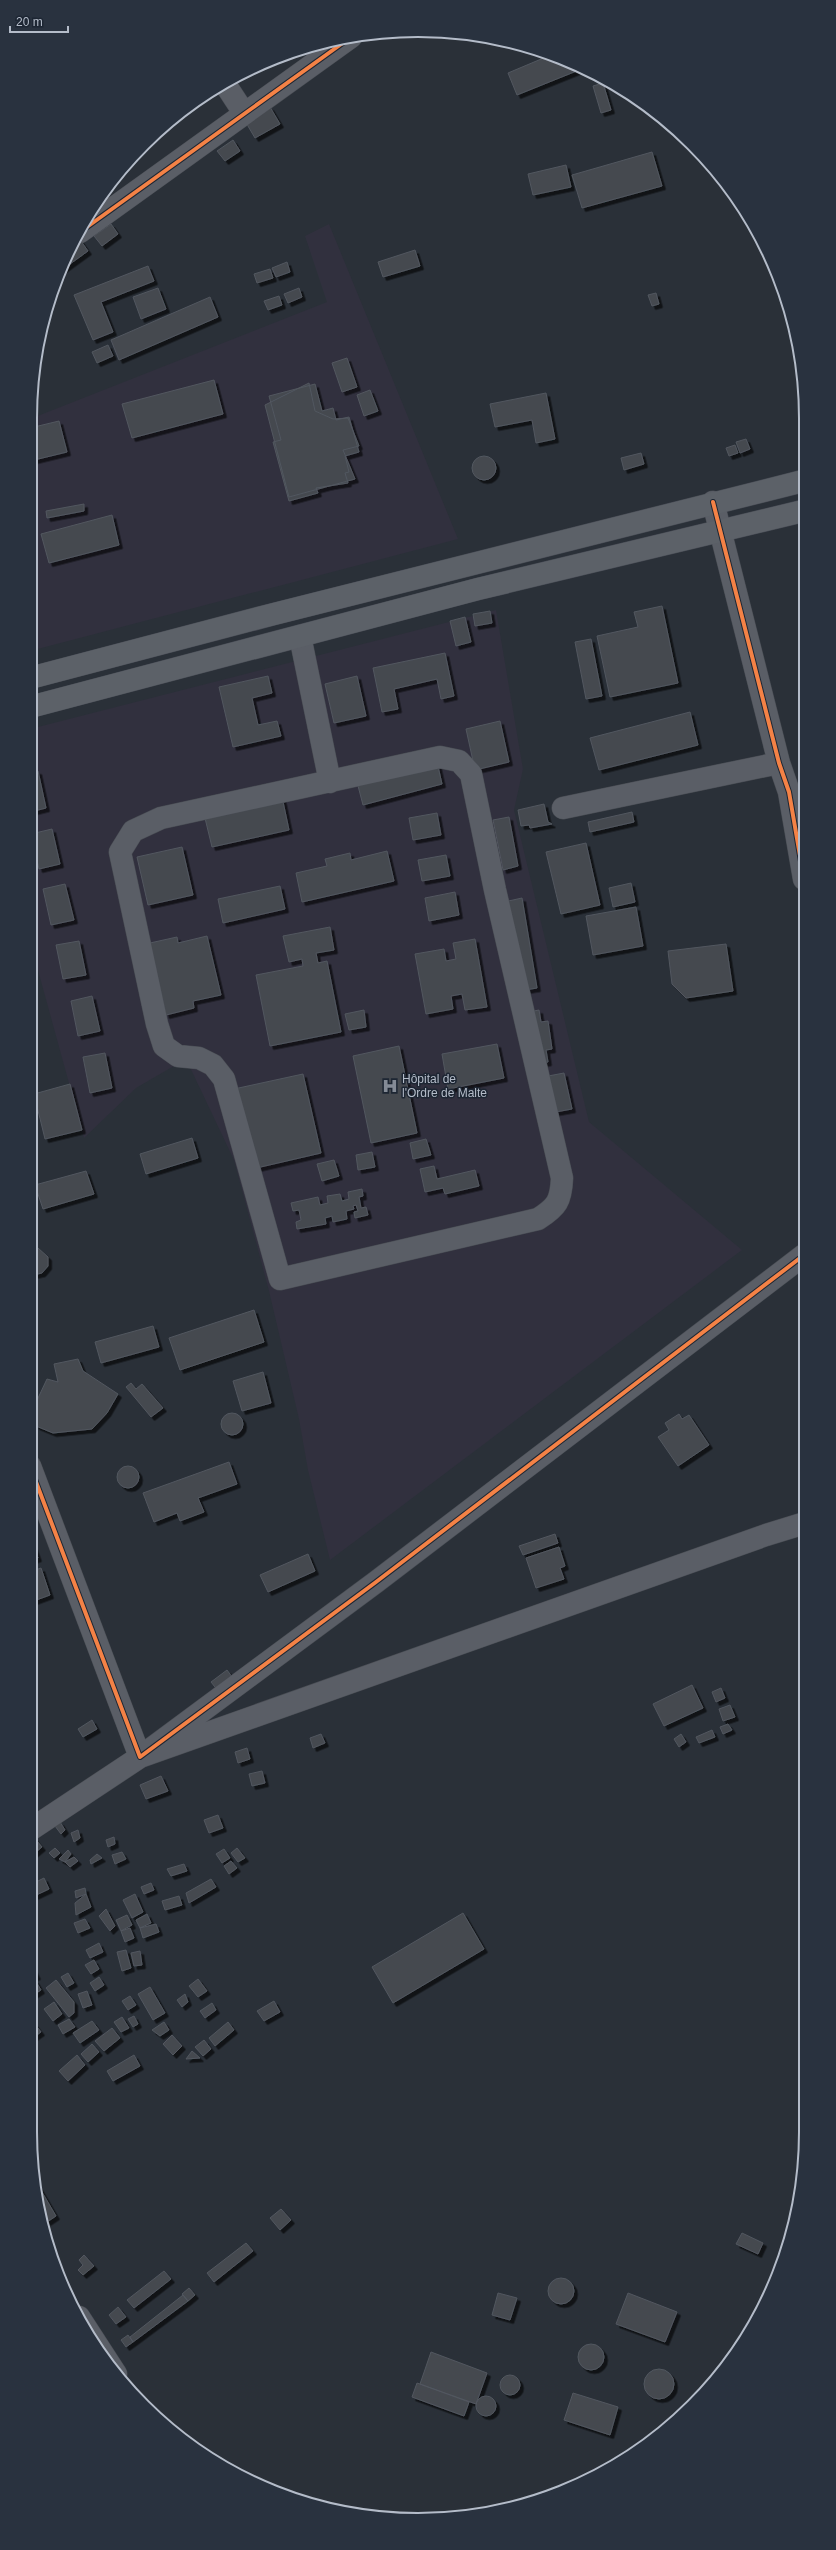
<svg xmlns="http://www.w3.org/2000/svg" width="836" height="2550" viewBox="0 0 836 2550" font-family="Arial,sans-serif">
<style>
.medical{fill:#31303e}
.building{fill:#444950;stroke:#52575f;filter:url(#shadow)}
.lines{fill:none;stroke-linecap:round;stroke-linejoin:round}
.minor-casing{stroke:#484c53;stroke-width:23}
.major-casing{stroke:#484c55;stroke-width:23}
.minor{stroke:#5a5e66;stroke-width:22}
.major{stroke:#5c6168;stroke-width:22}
.cycleway-casing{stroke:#1d2633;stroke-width:6}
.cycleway{stroke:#f48246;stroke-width:4}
.labels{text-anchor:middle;stroke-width:3;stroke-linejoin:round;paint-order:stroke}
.poi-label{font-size:12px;fill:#b4bcc9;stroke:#1d2633;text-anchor:start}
.rim{fill:none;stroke:#b4bcc9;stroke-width:2}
</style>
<defs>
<filter id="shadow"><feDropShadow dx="3.5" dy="3.5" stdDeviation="0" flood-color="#0009"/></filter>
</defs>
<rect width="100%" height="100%" fill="#2a3038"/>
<path class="medical" d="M329,224L458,539L30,651V419L327,302L305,236Z
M496,610L523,769L514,810L589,1122L742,1250L330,1560L308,1470L299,1419L269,1291L234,1160L186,1059L136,1088L84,1138L30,941V729Z"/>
<path class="building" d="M546,57L579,70L517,95L508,73Z
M603,83L611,110L601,113L593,86Z
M270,107L280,124L255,138L245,121Z
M233,140L240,151L225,161L217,151Z
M652,152L662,186L582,208L572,175Z
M566,165L571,187L533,195L528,174Z
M111,224L118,234L102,246L94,236Z
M78,237L88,251L59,272L76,239Z
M415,250L420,266L383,277L378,262Z
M287,262L290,272L276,277L272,268Z
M148,266L154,281L101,302L113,332L93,340L74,295Z
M270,269L273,278L257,283L254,274Z
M158,288L166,309L141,319L133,297Z
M299,288L302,297L288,303L284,294Z
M656,293L659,304L652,306L648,295Z
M279,296L282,305L268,310L264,301Z
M210,297L218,317L119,360L111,340Z
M108,345L113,356L97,363L92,352Z
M347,358L357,387L342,392L332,363Z
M214,380L223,414L132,438L122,404Z
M309,383L315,411L333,419L348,418L359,446L343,450L355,479L289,497L265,405Z
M315,384L322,411L333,408L336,420L349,417L359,452L345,456L349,472L345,473L348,483L316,488L318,493L289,501L273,442L281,440L269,396Z
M370,390L378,411L364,416L357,395Z
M546,393L555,439L536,443L532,420L495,427L490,404Z
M59,421L67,452L30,461V428Z
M746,439L750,449L740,453L736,442Z
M735,445L738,453L729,456L726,448Z
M641,453L644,464L624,470L621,458Z
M472 468a12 12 0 1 1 24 0a12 12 0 1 1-24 0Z
M84,504V511L47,518L46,511Z
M112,515L119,545L49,563L41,534Z
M662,606L678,683L610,697L597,636L638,627L634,612Z
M490,611L492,623L475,626L473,614Z
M465,617L471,642L456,646L450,621Z
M591,639L602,696L586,699L575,642Z
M445,653L454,696L441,699L437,679L394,689L398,709L382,712L373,668Z
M268,676L272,693L252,698L258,725L277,721L281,736L233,747L219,687Z
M357,676L366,716L334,723L325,684Z
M690,712L698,745L599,770L590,738Z
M500,721L509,762L475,770L466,729Z
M437,762L442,784L363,805L357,782Z
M38,771L46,808L30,812V772Z
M282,797L289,830L212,847L204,814Z
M544,804L548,822L552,824L530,828L529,825L521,826L518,810Z
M632,812L634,822L590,832L588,822Z
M437,813L441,835L413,840L409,818Z
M509,817L518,866L503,870L493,820Z
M52,829L60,864L39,869L31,834Z
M586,843L600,905L561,914L546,852Z
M182,847L193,895L148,905L137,857Z
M387,851L394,881L302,902L296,873L327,866L325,859L350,853L351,860Z
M446,855L450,876L422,881L418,860Z
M631,883L635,902L613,907L609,888Z
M65,884L74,920L51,925L43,889Z
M280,886L285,909L223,923L218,899Z
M455,892L459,915L429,921L425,898Z
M522,898L537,988L519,991L504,902Z
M636,907L643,946L593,955L586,916Z
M330,927L334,950L316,953L318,963L327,961L341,1032L270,1046L256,975L303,966L302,959L289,962L283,936Z
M207,936L221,995L193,1001L194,1008L166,1015L150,943L177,937L178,943Z
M475,939L487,1007L465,1010L462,994L451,996L453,1009L426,1014L415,954L444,949L446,961L456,959L453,943Z
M79,941L86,975L63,979L56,945Z
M726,944L733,991L686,998L672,984L668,951Z
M92,996L100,1031L78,1036L71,1001Z
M364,1010L366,1027L349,1030L345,1014Z
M539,1010L541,1022L548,1021L552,1049L546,1050L548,1062L538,1064L529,1012Z
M497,1044L504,1078L448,1089L442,1054Z
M399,1046L417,1133L371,1143L353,1056Z
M105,1053L112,1088L90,1093L83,1057Z
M564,1073L572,1109L550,1113L543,1077Z
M303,1074L321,1153L252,1169L234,1089Z
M70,1084L82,1130L45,1139L34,1094Z
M192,1138L198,1158L146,1174L140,1154Z
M426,1139L431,1155L413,1159L410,1143Z
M372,1152L375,1167L358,1170L356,1155Z
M334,1160L339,1176L322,1181L317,1164Z
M434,1166L437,1179L475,1170L479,1186L445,1194L443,1188L425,1192L420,1169Z
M86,1171L94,1194L43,1209L35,1185Z
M362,1189L363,1196L359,1197L361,1208L366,1207L368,1215L355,1218L354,1212L358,1211L356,1205L353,1206L354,1209L346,1211L347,1219L333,1222L332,1216L325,1218L326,1224L297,1229L296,1222L301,1220L299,1210L293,1211L291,1203L318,1197L320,1205L328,1203L327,1196L340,1194L342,1201L349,1199L348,1192Z
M38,1248L48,1257V1266L42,1273L33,1275L30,1274V1249Z
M254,1310L264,1342L180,1370L169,1338Z
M153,1326L159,1347L101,1363L95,1342Z
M78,1359L83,1371L118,1394L107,1413L92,1429L53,1433L36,1426L31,1413L47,1379L58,1382L54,1364Z
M263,1372L271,1403L242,1411L233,1381Z
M131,1383L136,1389L142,1384L163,1408L151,1417L126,1387Z
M221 1424a11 11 0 1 1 22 0a11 11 0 1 1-22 0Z
M679,1414L682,1419L689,1415L709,1445L678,1466L658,1437L669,1430L665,1423Z
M229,1462L237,1484L198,1498L204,1512L180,1521L177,1513L154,1522L143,1493Z
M117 1477a11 11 0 1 1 22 0a11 11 0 1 1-22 0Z
M555,1534L558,1543L523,1555L519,1546Z
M30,1536L38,1558L30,1561Z
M559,1547L565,1566L560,1568L564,1579L536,1588L526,1558Z
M308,1554L315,1571L268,1592L260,1575Z
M41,1568L50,1595L31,1602L30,1572Z
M227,1670L235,1681L219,1692L211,1682Z
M692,1685L703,1708L664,1726L653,1704Z
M721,1688L725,1698L716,1702L712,1692Z
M730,1705L735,1717L723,1721L719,1709Z
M92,1720L97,1729L83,1737L78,1729Z
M728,1724L732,1730L723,1734L720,1727Z
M712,1730L715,1737L699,1743L696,1737Z
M321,1734L325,1743L313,1748L310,1738Z
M681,1734L686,1742L679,1747L674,1739Z
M247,1748L250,1759L238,1763L235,1752Z
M262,1771L265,1783L252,1786L249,1774Z
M161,1776L168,1791L146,1799L140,1785Z
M218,1815L223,1828L209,1833L204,1820Z
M60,1822L65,1830L61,1834L55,1826Z
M78,1830L80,1838L74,1842L71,1833Z
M31,1834L42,1847L30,1857V1835Z
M114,1837L115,1844L108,1847L106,1840Z
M55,1848L60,1853L54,1858L49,1853Z
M237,1848L245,1858L238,1862L231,1853Z
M224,1849L230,1858L222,1863L216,1854Z
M68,1850L71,1854L65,1862L59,1859Z
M122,1852L126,1859L115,1864L112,1855Z
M97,1854L102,1858L91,1864L90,1860Z
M74,1857L78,1861L70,1867L65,1862Z
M231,1861L237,1868L229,1874L224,1866Z
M184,1864L187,1871L171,1876L167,1869Z
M44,1878L49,1889L30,1898V1885Z
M211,1879L216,1887L189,1903L186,1893Z
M151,1883L154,1890L144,1894L141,1887Z
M85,1888L86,1894L76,1898L75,1891Z
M86,1894L91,1907L76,1915L75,1903Z
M135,1894L143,1912L132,1918L123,1900Z
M179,1896L182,1905L165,1910L162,1901Z
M106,1909L115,1926L110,1931L99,1916Z
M463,1913L484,1949L393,2003L372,1967Z
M147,1914L151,1923L140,1928L136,1920Z
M127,1915L132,1925L121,1931L116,1920Z
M85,1919L90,1928L78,1933L74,1923Z
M156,1924L159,1932L143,1938L140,1928Z
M130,1928L134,1938L125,1942L121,1931Z
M99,1943L103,1952L90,1958L86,1950Z
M126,1950L131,1968L122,1971L117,1952Z
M140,1951L142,1965L134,1966L131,1953Z
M94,1960L99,1969L91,1974L85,1965Z
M32,1966L37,1976L30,1979V1967Z
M68,1973L74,1983L67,1987L61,1977Z
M99,1977L104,1985L95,1991L90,1983Z
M198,1979L207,1991L198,1997L189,1986Z
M35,1980L41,1990L30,1997V1983Z
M56,1980L74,2002V2013L69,2017L46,1988Z
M150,1987L165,2013L153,2020L138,1994Z
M87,1991L92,2005L83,2008L78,1994Z
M185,1994L188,2002L182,2007L177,2000Z
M130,1996L136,2005L128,2010L122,2001Z
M274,2001L280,2012L264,2021L257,2011Z
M54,2002L62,2014L53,2021L44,2009Z
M212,2003L216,2010L205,2018L200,2011Z
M134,2016L138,2024L133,2027L128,2019Z
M122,2017L129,2028L121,2032L114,2022Z
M69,2019L75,2027L63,2034L58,2025Z
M92,2021L99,2030L80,2043L73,2033Z
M164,2022L169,2030L160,2036L152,2030Z
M228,2022L234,2030L215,2046L209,2038Z
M34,2023L41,2032L34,2037L30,2031V2026Z
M112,2028L120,2038L104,2051L95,2041Z
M172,2035L182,2046L173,2055L163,2044Z
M204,2040L211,2049L203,2056L195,2047Z
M92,2044L99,2052L88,2062L81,2054Z
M192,2051L200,2058L186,2059Z
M77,2055L85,2065L68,2081L59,2071Z
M134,2055L140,2066L113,2081L107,2071Z
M35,2180L56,2216L47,2222L37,2207Z
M281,2209L291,2220L280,2230L270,2218Z
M742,2233L763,2243L758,2254L736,2244Z
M246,2243L253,2251L214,2282L207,2273Z
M84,2255L94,2266L83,2275L78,2270L83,2265L79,2260Z
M164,2271L171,2279L134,2308L127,2300Z
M548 2291a13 13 0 1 1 26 0a13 13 0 1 1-26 0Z
M189,2288L195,2295L188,2301L182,2294Z
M498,2293L517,2298L510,2320L492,2315Z
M628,2293L677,2312L665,2342L616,2324Z
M183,2295L188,2301L133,2342L130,2337Z
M118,2307L126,2317L116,2324L109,2315Z
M128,2335L133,2342L126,2347L121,2340Z
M578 2357a13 13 0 1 1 26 0a13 13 0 1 1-26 0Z
M431,2352L487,2373L476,2404L420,2384Z
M644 2384a15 15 0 1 1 30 0a15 15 0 1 1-30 0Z
M500 2385a10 10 0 1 1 20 0a10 10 0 1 1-20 0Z
M417,2383L469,2402L464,2416L412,2397Z
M573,2393L618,2407L610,2435L564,2420Z
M476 2406a10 10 0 1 1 20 0a10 10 0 1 1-20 0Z"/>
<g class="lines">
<defs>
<path id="minor" d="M225,84L244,113
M80,232L351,37
M713,502L779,763L789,792L804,879
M300,636L330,782
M440,757L459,761L471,774L495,890L562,1178C561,1201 557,1207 538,1219L280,1279L224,1079L213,1065L199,1058L178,1056L164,1046L157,1024L120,852L133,831L161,818Z
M563,808L779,763
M30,1466L140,1757L376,1582L804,1255
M30,1830L140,1757L766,1535L805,1523
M79,2317L116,2374"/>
<path id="major" d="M30,678L274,614L803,481
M30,707L478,589L803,511"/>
</defs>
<use href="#minor" class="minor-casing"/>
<use href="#major" class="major-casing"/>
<use href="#minor" class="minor"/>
<use href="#major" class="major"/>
<defs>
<path id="cycleway" d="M80,232L351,37
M713,502L779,763L789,792L804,879
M30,1466L140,1757L376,1582L804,1255
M79,2317L116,2374"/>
</defs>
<use href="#cycleway" class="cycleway-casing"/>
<use href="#cycleway" class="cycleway"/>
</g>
<defs>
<symbol id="hospital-bare" viewBox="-9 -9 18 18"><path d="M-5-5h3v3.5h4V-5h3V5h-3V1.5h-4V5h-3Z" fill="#848b96" stroke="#1d2633" stroke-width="2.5" paint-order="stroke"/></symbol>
</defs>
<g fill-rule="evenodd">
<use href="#hospital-bare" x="379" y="1075" width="22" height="22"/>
</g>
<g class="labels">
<g class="poi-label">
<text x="402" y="1083">Hôpital de<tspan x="402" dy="14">l'Ordre de Malte</tspan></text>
</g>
</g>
<path d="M0 0H836V2550H0ZM418 37H418A381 381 0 0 1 799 418V2132A381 381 0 0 1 418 2513H418A381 381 0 0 1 37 2132V418A381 381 0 0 1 418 37Z" fill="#29323f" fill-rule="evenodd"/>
<path class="rim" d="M418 37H418A381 381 0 0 1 799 418V2132A381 381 0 0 1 418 2513H418A381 381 0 0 1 37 2132V418A381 381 0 0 1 418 37Z"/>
<path d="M10 26v6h58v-6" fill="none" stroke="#b4bcc9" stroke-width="2"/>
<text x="16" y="26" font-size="12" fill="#b4bcc9" stroke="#1d2633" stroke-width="3" paint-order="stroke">20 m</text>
</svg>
